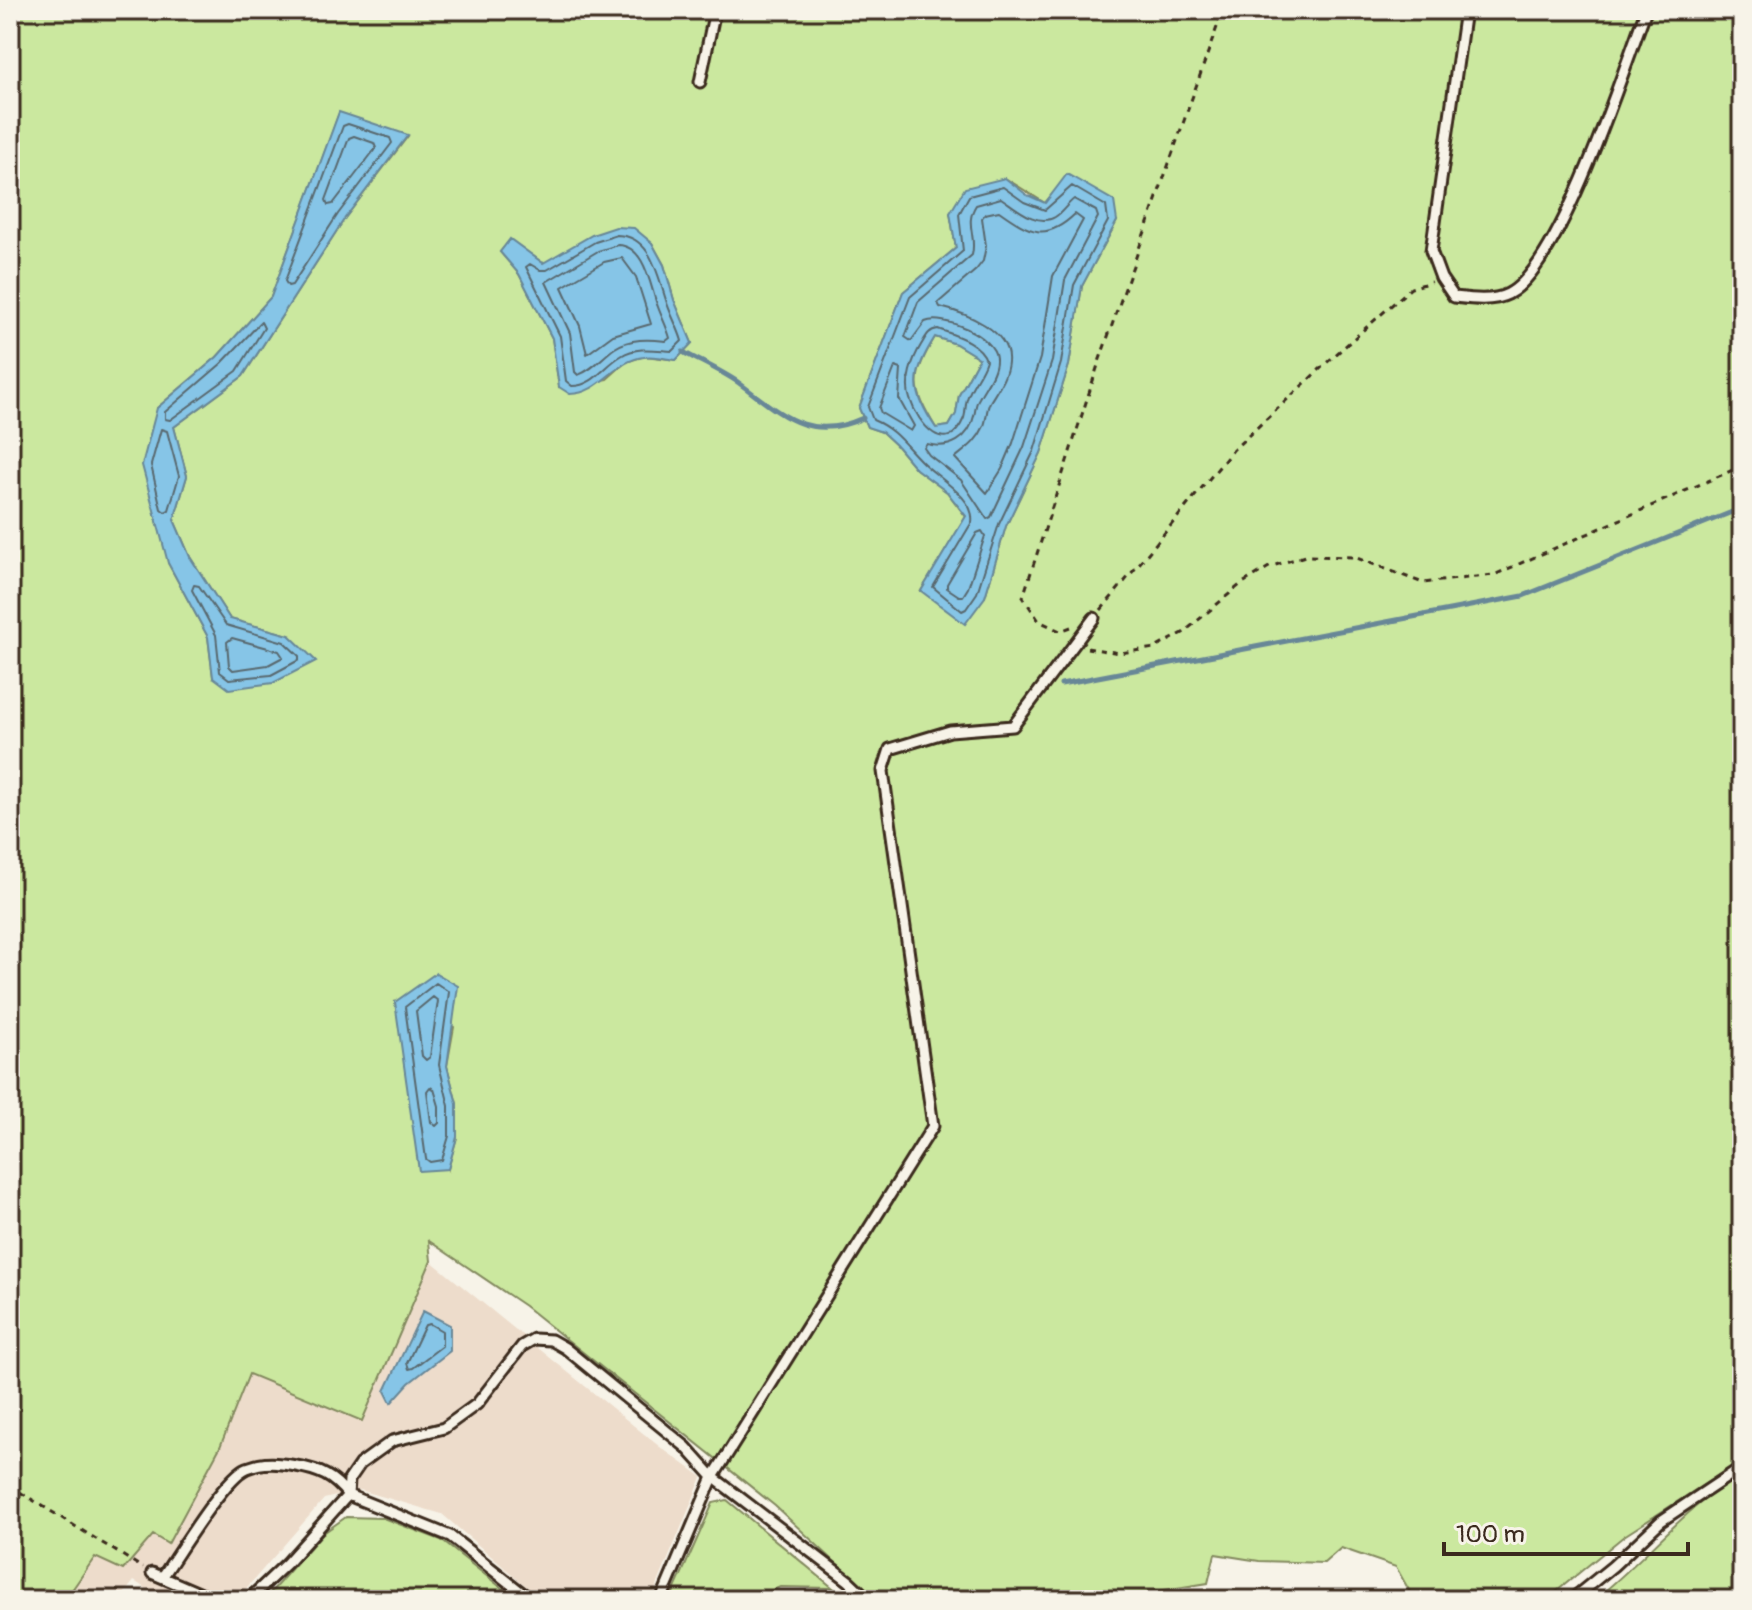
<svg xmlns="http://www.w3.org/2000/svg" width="1752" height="1610" viewBox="0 0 1752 1610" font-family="Pangolin,sans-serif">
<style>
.built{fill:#eddccb}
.green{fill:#cbe89f;stroke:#83895e;stroke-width:2;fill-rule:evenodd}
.water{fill:#86c5e7;stroke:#688797;stroke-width:2;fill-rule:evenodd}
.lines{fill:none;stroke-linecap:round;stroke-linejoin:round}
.shore{stroke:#59686e;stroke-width:2}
.stream{stroke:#688797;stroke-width:5}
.service-casing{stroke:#3b2a1e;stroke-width:15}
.path{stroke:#3b2a1e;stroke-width:3;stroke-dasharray:6 6;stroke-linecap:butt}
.service{stroke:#f7f3e8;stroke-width:9}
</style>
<rect width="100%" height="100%" fill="#f7f3e8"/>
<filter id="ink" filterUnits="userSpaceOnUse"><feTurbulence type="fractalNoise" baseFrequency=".0125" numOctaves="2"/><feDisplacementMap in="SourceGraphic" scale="16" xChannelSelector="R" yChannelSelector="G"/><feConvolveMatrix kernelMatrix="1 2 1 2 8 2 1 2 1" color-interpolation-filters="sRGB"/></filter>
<g filter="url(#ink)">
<path class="built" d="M431,1261L660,1447L702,1477L651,1600H542L442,1514L360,1490L324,1499L236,1600H164L134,1581L119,1600H65L95,1557L123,1570L153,1534L167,1544L220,1447L249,1374L362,1421Z"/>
<path class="green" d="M10,10H1742V1460L1624,1536L1546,1600H1410V1592L1396,1567L1341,1548L1324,1563L1259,1561L1215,1554L1208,1583L1101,1600H876L775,1506L525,1306L429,1241L431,1261L362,1421L249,1374L220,1447L168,1544L153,1535L123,1570L95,1557L65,1600H10ZM339,113L408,136L345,218L243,376L174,427L187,476L174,520L190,557L230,619L289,635L213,677L208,637L168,563L157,408L217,357L271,297ZM1005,178L1045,203L1064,181L1117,221L1082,286L1069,365L1041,453L1006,526L985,597L921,591L966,517L947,492L916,469L896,445L882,432L867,427L859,408L903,292L956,248L950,213ZM510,240L543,263L652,243L664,265L674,300L692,343L676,360L645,356L626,362L607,379L559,387L552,338L519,274L500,252ZM395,1002L454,1027L447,1066L457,1104V1137L448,1169L401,1028Z
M935,337L956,344L979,358L959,395L956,414L949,426L936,428C912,388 911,378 935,337Z
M1742,1474V1600H1594C1645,1560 1685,1506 1742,1474Z
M727,1500L833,1588L780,1587L750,1600H670L713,1503Z
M346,1517L383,1518L441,1540L517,1600H264L322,1534Z"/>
<path class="water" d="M339,112L408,135L345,218L243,376L174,427L187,476L174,520L190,557L230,619L289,635L316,661L273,683L229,689L213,677L208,637L168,563L142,465L157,408L217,357L271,297Z
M1067,174L1114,201L1117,221L1082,286L1069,365L1041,453L1006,526L985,597L965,624L921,591L966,516L947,492L916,469L896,445L882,432L867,427L859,408L903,292L956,248L950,213L965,188L1005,178L1027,195L1045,203ZM935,337L956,344L979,358L959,395L956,414L949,426L936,428C911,390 911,376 935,337Z
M616,227L634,228L652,243L664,265L674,300L692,343L676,360C666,359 654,355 644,357C614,360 601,394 570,394L559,387L552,338L519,274L500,252L510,239L543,263L592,235Z
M436,973L458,986L447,1066L457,1104V1137L448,1169L419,1171L395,1002Z
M423,1311L450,1325V1351L409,1383L391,1403L385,1391Z"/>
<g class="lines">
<path class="shore" d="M348,124L390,138L392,143L338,214L292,285L288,286L285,281L343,126Z
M354,136L374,143L376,148L333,204L328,205L326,200L349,138Z
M1072,186L1106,206L1108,221L1074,285L1061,363L1034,451L999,524L977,593L966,609L962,611L933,587L972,522C976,498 935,476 921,461C905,445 895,429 873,420L868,407L910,297L963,251L959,214L969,196L1003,187L1024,202L1045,210Z
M1001,198C1015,207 1037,228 1055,217C1062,213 1067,204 1074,199L1096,211L1098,217L1065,280L1052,361L1024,447L991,517L987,519L961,480L929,455L924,448L927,444C950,450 969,439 974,416C976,409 975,404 979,398C985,386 997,372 996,358C995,336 943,314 925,322L911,341L905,337L918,302L972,255C977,235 964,224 976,205Z
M999,211C1030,233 1046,242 1075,214L1083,220L1053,276L1040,358L1013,443L1002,469L987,493L955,458C967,448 977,442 984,426C987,418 986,410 990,402C997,390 1007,377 1008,362C1011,330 965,313 940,307L938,303L976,270L983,261L986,246L982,218L985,214Z
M617,235C651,236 657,273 666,300C670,314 678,327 682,341L672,351C655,350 637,346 621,356C604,366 594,386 572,386L566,381L560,336L526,267L530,264L540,270H547L595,242Z
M618,245C646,246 650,287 658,307C662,318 667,327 670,338L666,341C649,339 630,338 615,348C602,357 593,370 578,375L575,372L570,333L546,282L598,251Z
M622,258L636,277L651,324L613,335L587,354L580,326L562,287L604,262Z
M261,322L264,328L237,371L170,420L165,419V412L222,363Z
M938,329C954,335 980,342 986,360C982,374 971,385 967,399C965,405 966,412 964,418C947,459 918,424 910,399C904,382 912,360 921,345C926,337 928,330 938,329Z
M895,367L901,369L899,399L914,426L911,431L881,413L879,408Z
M161,429L167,431L179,476L169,510L165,512L161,509L151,465Z
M982,531L985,536L968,588L963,596H959L947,588V584L977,533Z
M194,585L199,586L226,625L284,642L299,656V660L271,675L229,679L220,672L216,635L192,590Z
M232,638L279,651L283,657L268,665L233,670L229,666L227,642Z
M436,983L449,992L439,1065L449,1106V1136L442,1160L430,1162L426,1159L405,1007Z
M433,997L438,1001L430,1057L426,1060L422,1056L416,1011Z
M430,1087L434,1089L439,1106V1123L436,1126L431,1122L427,1091Z
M430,1324L442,1331V1346L413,1368L409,1369L407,1363L425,1325Z"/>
<path class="stream" d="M683,352C701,362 722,371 739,383C781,414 808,443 863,418
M1061,684L1523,596L1742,508"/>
<defs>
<path id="service" d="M1465,10L1431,251L1441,278L1454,297C1471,299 1492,302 1508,294C1561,267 1623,70 1646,10
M700,82L715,10
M348,1495L349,1480L360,1464L392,1441L444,1428L477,1404L522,1346L534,1339L551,1340L565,1348L686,1447L713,1477L849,1581L869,1600
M152,1573L215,1600
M163,1576C179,1553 225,1477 247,1468C264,1461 279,1463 296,1466C320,1470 333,1476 348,1495
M248,1600L287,1563L348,1495L450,1536L531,1600
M661,1600L713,1477L933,1126L883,771L890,749L950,731L1013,726L1094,618
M1571,1600L1613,1566L1661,1521L1742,1467"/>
</defs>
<use href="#service" class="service-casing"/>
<path class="path" d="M1101,610L1233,450L1334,356L1411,288L1431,282
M1071,627L1060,631L1039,621L1023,597L1099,362L1223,10
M1087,648L1120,653L1155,648L1183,633L1241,584L1269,567L1305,556L1354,557L1423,583L1494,575L1742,466
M10,1486L143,1568"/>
<use href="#service" class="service"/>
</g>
</g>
<rect width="1752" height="1610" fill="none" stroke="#f7f3e8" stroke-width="40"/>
<rect x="20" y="20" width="1712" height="1570" fill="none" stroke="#3b2a1e" stroke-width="3" filter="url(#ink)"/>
<path d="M1444 1542v12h244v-12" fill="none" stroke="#3b2a1e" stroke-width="4"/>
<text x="1456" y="1542" font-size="24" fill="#3b2a1e" stroke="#f7f3e8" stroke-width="6" paint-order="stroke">100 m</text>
</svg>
